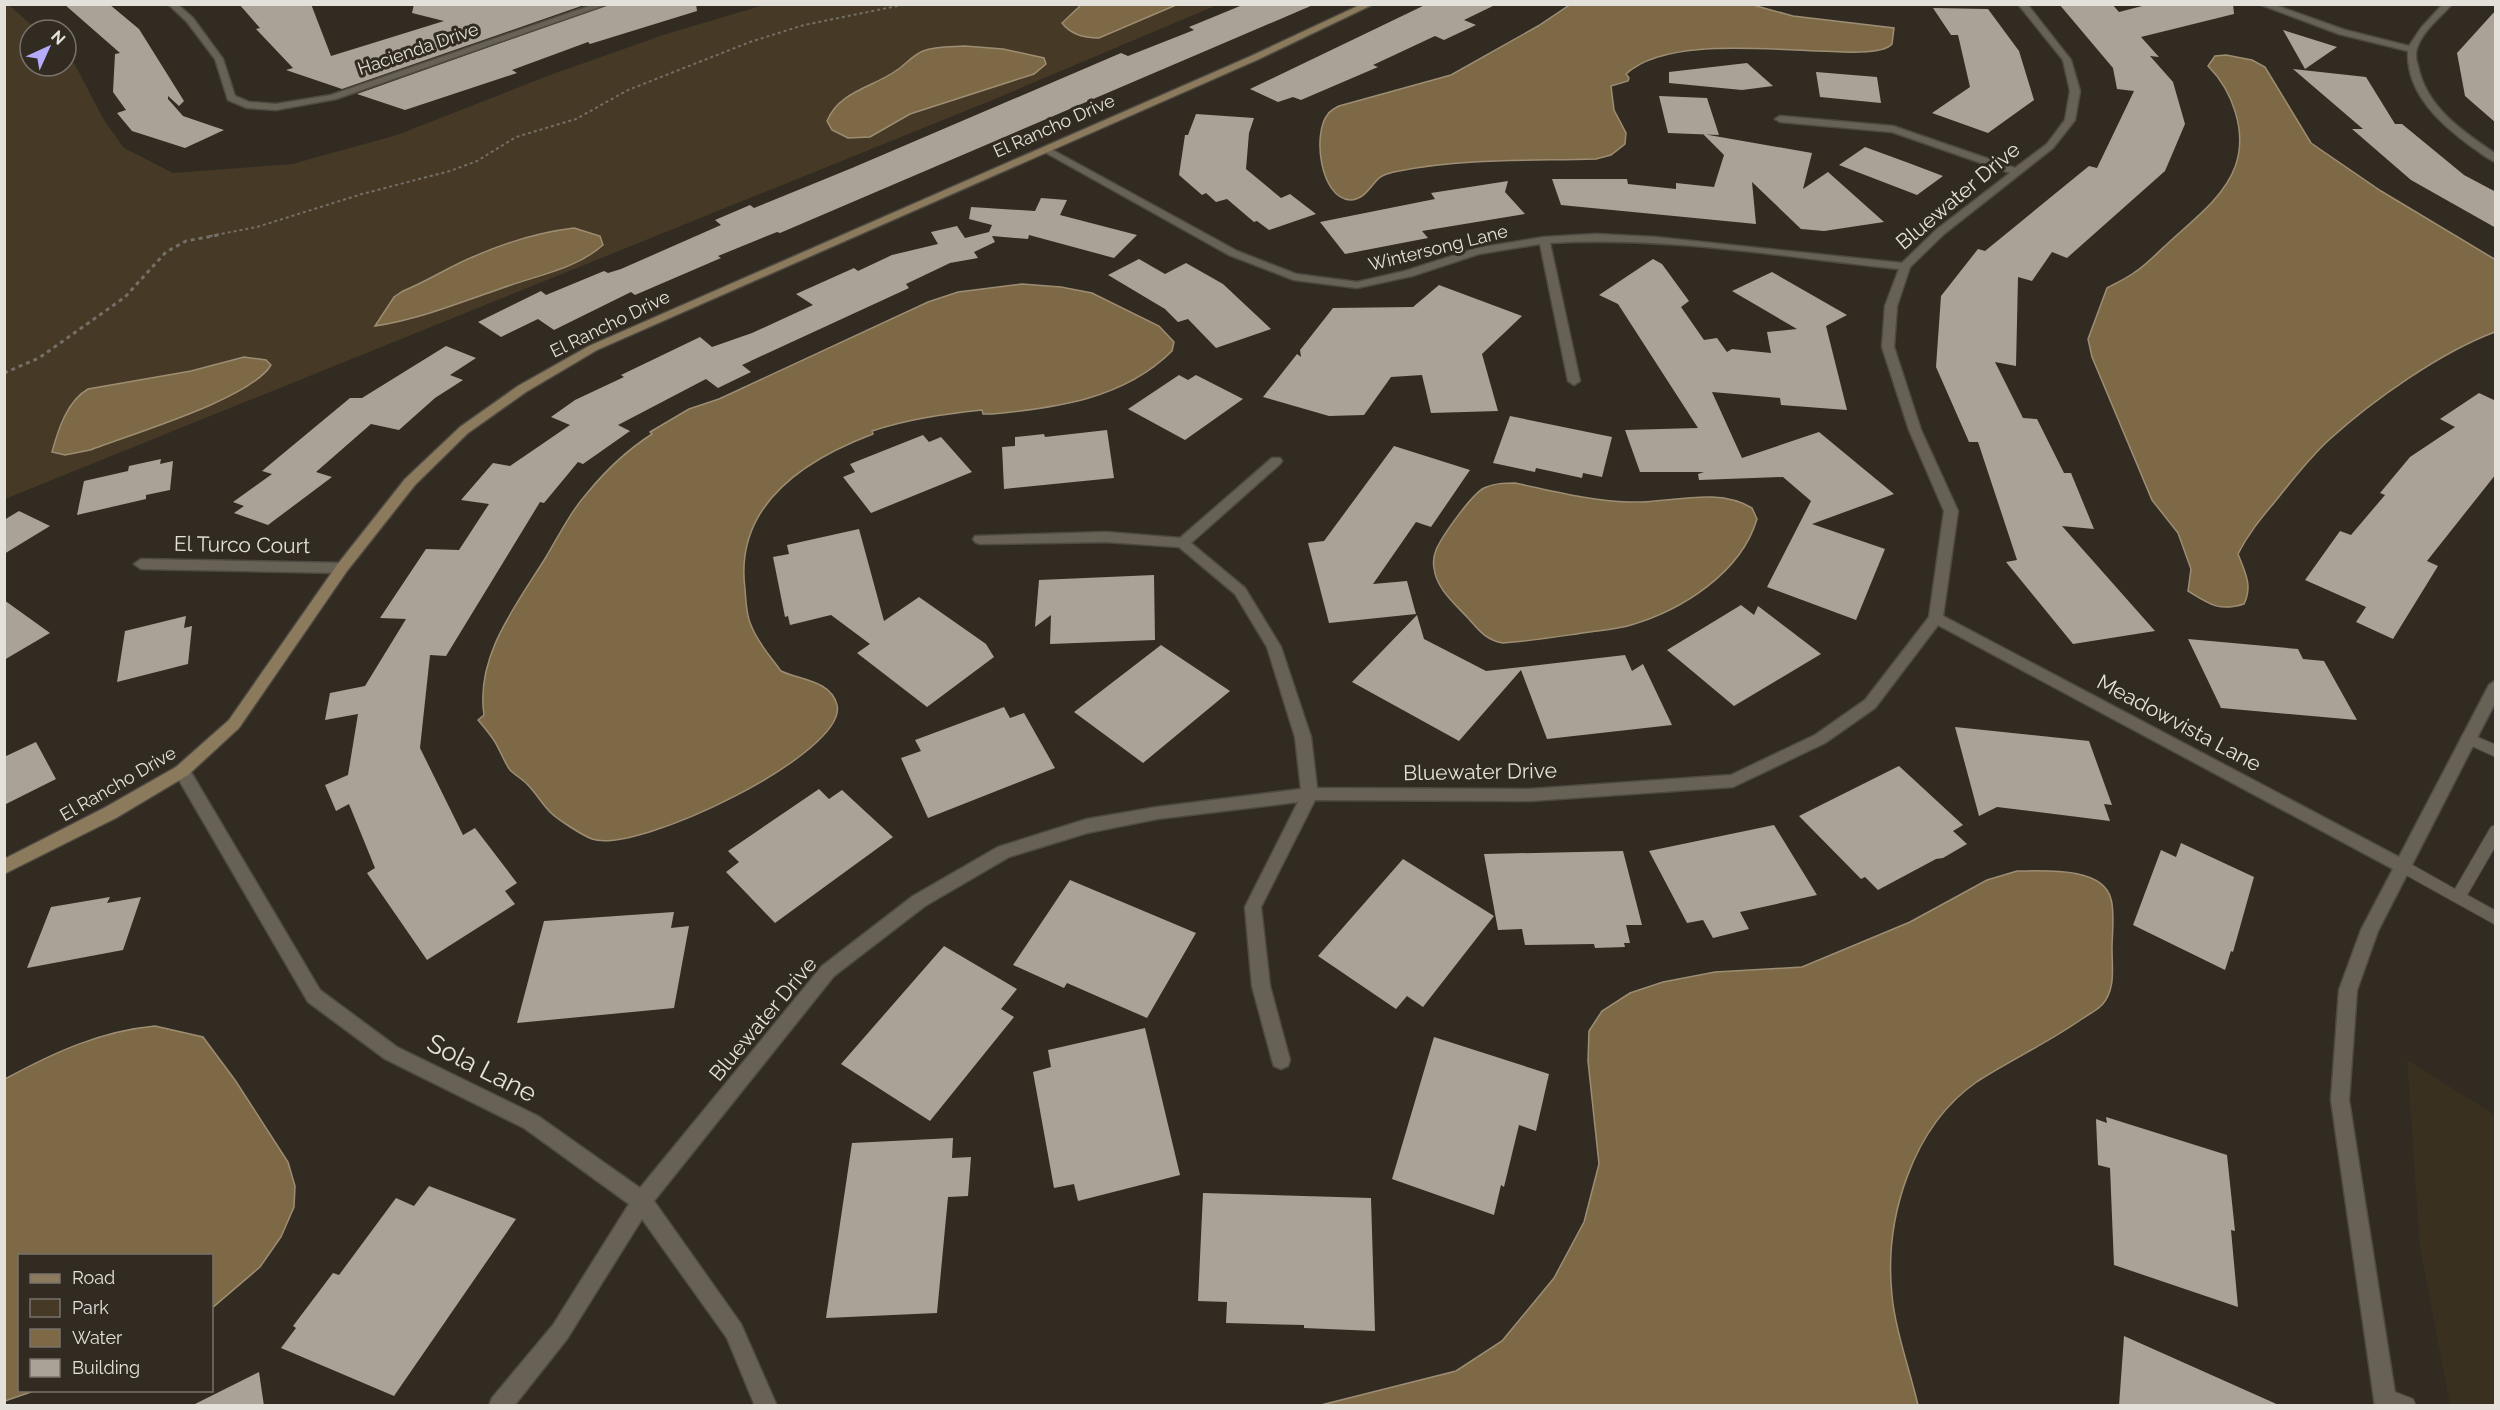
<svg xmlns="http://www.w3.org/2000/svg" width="2500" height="1410" viewBox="0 0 2500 1410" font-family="Raleway,sans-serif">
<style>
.built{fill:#393020}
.green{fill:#463926}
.water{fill:#7e6947;stroke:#9d8d73;stroke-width:1.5}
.building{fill:#aaa296}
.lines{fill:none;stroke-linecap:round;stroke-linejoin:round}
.lane-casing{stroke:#4e4941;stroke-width:2}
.street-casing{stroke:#4e4941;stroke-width:3}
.secondary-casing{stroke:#4e4941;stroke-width:3}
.path-far1{stroke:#746f67;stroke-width:2;stroke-dasharray:3 3;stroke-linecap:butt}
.path{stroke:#746f67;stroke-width:3;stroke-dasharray:4 4;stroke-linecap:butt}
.lane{fill:#686156;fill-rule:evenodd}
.street{fill:#686156;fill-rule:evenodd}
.secondary{fill:#8c7a5d;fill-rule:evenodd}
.labels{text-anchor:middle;stroke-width:6;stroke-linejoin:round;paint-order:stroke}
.far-street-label{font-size:18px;fill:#e4e0da;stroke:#312b22}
.street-label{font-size:21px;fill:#e4e0da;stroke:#312b22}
.near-street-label{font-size:26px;fill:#e4e0da;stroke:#312b22}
</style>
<rect width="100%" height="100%" fill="#312b22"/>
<path class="built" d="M2407,1060L2495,1115V1405H2450L2420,1248Z"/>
<path class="green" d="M5,5H9L37,30H30V66H66V56L74,63L104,120L124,148L173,173L292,164L397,135L550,75L666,34L764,5H1217L995,99L5,499Z"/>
<path class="water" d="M1571,4L1753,5L1793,16L1894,28L1892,44C1871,70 1682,21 1626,74L1629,78L1628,81L1611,86L1614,110L1626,133L1625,144L1611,155L1596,159C1531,161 1463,158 1399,171C1393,172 1383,174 1378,179C1370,187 1364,200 1350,200C1320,198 1312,133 1328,114C1330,111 1335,108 1339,106L1451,75L1538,26Z
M1081,5V4L1176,5L1099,38C1085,38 1071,35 1062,23Z
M965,46L1003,49L1044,58L1046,64L1034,74L910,114L870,137L848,138L832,130L827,121C839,91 874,87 897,70C906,64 913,55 923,51C936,46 951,47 965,46Z
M2226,55L2252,60L2265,67L2311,143L2381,191L2496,260L2495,332C2441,352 2373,400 2330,439C2311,456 2294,478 2278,498C2263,516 2249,532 2238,554C2245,572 2253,586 2244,604C2219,612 2209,604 2188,591L2191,569L2178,533L2152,500L2092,357L2088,339L2107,288C2116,283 2127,278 2135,272C2146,265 2156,254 2166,245C2190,222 2223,199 2235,167C2248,132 2232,90 2208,66L2215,56Z
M574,228L600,236L603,245C577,268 543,274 511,285C467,300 421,319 375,326L394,297L403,291C428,281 450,266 475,256C507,242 540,232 574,228Z
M1022,284L1061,287L1092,293L1159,326L1174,342L1172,351C1124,399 1056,408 992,414H983L982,410C945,414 908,419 872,431L873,434C804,460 734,505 745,589C746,601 746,615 751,625C757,642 771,657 781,671C799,680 831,680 837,705C849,752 637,855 592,839C582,835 558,820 550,812C542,804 536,793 527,784C522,779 515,775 510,770C504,762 500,750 495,742C490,734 484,727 478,720L484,715C475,656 517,604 546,557C559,535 571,511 588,492C607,469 627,450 652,434L650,432L689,409L719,399L928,302L958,292Z
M244,357L266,360L271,365C251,399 131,434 90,450L65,455L52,452C58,430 67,401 88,389L191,371Z
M1515,483C1553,491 1591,501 1629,502C1670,504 1715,486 1752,508L1757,519C1741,573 1682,610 1631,625C1618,629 1603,630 1590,632C1561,636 1532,641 1503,643C1485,640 1478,629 1467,617C1454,603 1436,588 1434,568C1433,563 1434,555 1436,550C1442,536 1471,495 1484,488C1494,483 1505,483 1515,483Z
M2017,871C2043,871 2103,866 2111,899C2115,913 2112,934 2112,949C2112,968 2116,989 2102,1005C2096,1011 2086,1016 2079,1021C2047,1043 2011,1060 1978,1081C1912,1126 1884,1219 1892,1295C1895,1329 1910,1371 1918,1405H1321L1456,1371L1502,1341L1554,1278L1584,1222L1599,1164L1588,1061L1589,1031L1602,1011L1630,993L1663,982L1715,972L1802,967L1910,922L1987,880Z
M155,1026L203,1037L235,1080L288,1162L295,1186L294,1207L281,1237L260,1267L212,1308V1256H20V1390L34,1391L5,1401V1079C53,1053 100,1031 155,1026Z"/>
<path class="building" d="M64,4H109L139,29L184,101L179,106L168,96V99L183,116L224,130L185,148L132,131L117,113L126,110L113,92L115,54L120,53Z
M239,4H311L331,56L444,21L412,13L414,4H587L342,89L286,70L293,68L256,29L260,28Z
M610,4H696L697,11L590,44L588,42L512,70L517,73L405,110L357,94Z
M1245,4L1313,5L780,233L777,232L718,256L721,258L635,295L631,292L554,330L538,319L501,337L478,322L541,291L546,295L604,271L608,273L621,269L721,225L715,220L750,205L754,208L852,168L1121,53L1128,56L1194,30L1189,27Z
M1427,4H1497L1464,20L1476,25L1444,40L1435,36L1373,65L1378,67L1301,100L1293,97L1278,102L1250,89Z
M2059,4H2112L2119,12L2150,4H2233L2234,14L2141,37L2159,57L2150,56L2173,82L2185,124L2165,171L2067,258L2052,252L2032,281L2018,277L2016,366L1995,362L2023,418L2037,419L2064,473H2071L2094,529L2062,526L2155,631L2073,644L2006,562L2017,560L1978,442H1969L1936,367L1941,296L1978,249L1985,251L2089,166L2097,168L2134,91L2117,89L2113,68Z
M1933,8L1988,9L2019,51L2034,100L1988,133L1932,113L1970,87L1958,35H1951Z
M2496,10V123L2465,96L2457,53Z
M2283,30L2337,47L2305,69Z
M1747,63L1773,86L1742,90L1669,83V72Z
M2293,69L2366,77L2395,124H2402L2464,175L2496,192V228L2411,180L2352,129H2363Z
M1816,72L1877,77L1881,103L1820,97Z
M1659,96L1707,98L1719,135L1668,133Z
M1196,114L1254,118L1249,133L1246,169L1281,198L1290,194L1316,214L1269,230L1257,221L1254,222L1227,199L1216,202L1206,193L1202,195L1179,175L1185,135H1188Z
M1703,134L1812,153L1803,189L1828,172L1884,222L1824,231L1801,229L1752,182L1756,224L1561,205L1552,179H1627L1628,184L1676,189V183L1714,187L1724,155Z
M1865,147L1906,162L1943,176L1917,195L1839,165Z
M1508,181L1505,192L1525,214L1422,231L1428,238L1345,254L1320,222L1435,199L1431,193Z
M1041,198L1067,200L1060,215L1137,235L1114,258L1029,235L1028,239L992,236L995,242L974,252L978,258L950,263L906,284L909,288L742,365L751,372L718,388L706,379L618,425L630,431L583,464L578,462L544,503L540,502L446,656L430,655L420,748L463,835L475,828L517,883L505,891L515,904L427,960L367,873L375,868L349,804L336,811L325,785L348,775L358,714L325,720L330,693L365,686L406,619L380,618L426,549L459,550L489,504L461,500L493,463L510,466L570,425L551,417L575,400L624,377L621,375L700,337L712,347L752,333L813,305L796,294L854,268L858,271L892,255L938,244L931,232L957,226L965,238L989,232L992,225L969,219L971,207L1035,211Z
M1139,259L1165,274L1186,263L1223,284L1271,329L1216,348L1188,319L1178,322L1165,309L1108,275Z
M1653,259L1662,264L1689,301L1681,307L1704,340L1717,338L1727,352L1732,349L1771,353L1767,332L1797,329L1732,291L1772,272L1847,315L1826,326L1847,410L1781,405L1780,398L1712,392L1742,458L1819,432L1894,494L1812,524L1885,549L1856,620L1767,587L1811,501L1783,477L1699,480L1698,474L1704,472H1640L1625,430L1698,428L1618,304L1599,295Z
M1439,285L1522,316L1482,354L1498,411L1431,413L1422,375L1391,377L1364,415L1329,416L1263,397L1297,354L1301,357L1300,350L1333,308L1413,307Z
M446,346L476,358L450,375L463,380L435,398L399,430L371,424L316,472L332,477L268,525L234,513L244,506L233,502L272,474L262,471L350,398H362Z
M1179,375L1188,380L1196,375L1243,399L1185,440L1128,409Z
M2479,393L2496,401V474L2427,561L2438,566L2393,639L2356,622L2366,607L2305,580L2340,531L2351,535L2385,495L2380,493L2410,457L2455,427L2440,419Z
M1510,416L1612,437L1602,477L1583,473L1582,478L1536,468L1535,472L1493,463Z
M1107,430L1114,478L1004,489L1002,447L1015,446V437L1044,434L1045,437Z
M923,435L929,442L941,437L972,472L871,513L843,477L855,472L850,464Z
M1394,446L1470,470L1431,527L1416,522L1373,584L1407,581L1416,614L1329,623L1308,543L1324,541Z
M161,459L160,464L173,461L170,490L146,495V499L77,515L84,481L128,471L129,466Z
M19,511L50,526L4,554V520Z
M859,529L884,621L919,597L986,644L994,657L927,707L857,653L870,644L831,615L790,625L788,616L785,617L773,557L789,554L787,545Z
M1154,575L1155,640L1050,644L1051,615L1035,627L1039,580Z
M4,600L50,633L4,660Z
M1741,605L1754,615L1758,606L1821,654L1734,706L1667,650Z
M1417,615L1424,639L1486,671L1625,655L1632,671L1643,664L1672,725L1547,739L1521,670L1459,741L1352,682Z
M186,616L184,628L192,626L188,664L117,682L125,631Z
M2188,639L2298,649L2303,659L2324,661L2357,720L2221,708Z
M1161,645L1230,691L1143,763L1074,712Z
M1004,707L1010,718L1024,713L1055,768L928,818L901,758L921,751L915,740Z
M1955,727L2089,741L2112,805L2104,804L2110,821L1997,807L1979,816Z
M36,742L56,779L4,805V757Z
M1899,766L1963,825L1953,831L1967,844L1943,858L1936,859L1878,890L1865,877L1861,879L1799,816Z
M819,789L829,799L842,790L893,837L775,923L726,872L739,862L728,851Z
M1774,825L1817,895L1740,912L1749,929L1713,938L1703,920L1687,923L1649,851Z
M2181,843L2254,877L2233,952L2231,951L2225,970L2133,925L2161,850L2176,857Z
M1623,851L1642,925H1626L1630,943H1624L1625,947L1595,948L1594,944L1525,945L1522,929L1498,930L1484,854Z
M1403,859L1494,916L1423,1007L1407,996L1396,1009L1318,956Z
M1070,880L1196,933L1147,1018L1067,983L1064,988L1013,965Z
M110,897L107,903L141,897L123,950L27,968L51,907Z
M674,912L671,928L689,926L674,1008L517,1023L544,921Z
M944,946L1017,989L1001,1009L1014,1017L930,1121L841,1064Z
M1145,1028L1180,1175L1078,1201L1074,1184L1054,1188L1033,1072L1051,1067L1048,1050Z
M1434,1037L1549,1074L1536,1131L1519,1125L1504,1187L1501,1185L1494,1215L1392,1179Z
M2106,1117L2227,1155L2235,1231L2231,1230L2238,1307L2114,1265L2110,1168L2098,1165L2096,1119L2107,1123Z
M953,1138L952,1158L971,1157L968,1196L948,1197L937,1313L826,1318L852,1143Z
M429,1186L516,1219L394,1396L281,1348L296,1328L293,1326L333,1273L339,1275L396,1198L414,1206Z
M1203,1193L1371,1198L1375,1331L1304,1328V1325L1226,1323L1227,1302L1198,1301Z
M2124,1336L2281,1406H2119Z
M259,1372L264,1406H191Z"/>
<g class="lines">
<defs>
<path id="lane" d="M2468,733L2496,745V757L2463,742L2461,738L2463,734Z
M2496,825V845L2467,895L2496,911V925L2397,870L2395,866L2397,862L2402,860L2407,862L2455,889L2491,827Z
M2385,1388L2413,1399L2416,1406L2378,1405L2375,1398L2378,1391Z"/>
<path id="street" d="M168,4H177L193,18L223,59L235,96L249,102L276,104L331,95L595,4H608L336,99L276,110L247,108L228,100L215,59L187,22Z
M2018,4H2027L2071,60L2080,91L2075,120L2053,148L1944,234L1910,267L1897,306L1894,347L1921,430L1958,511L1943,616L2399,857L2489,685L2496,680V701L2378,931L2357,990L2349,1100L2397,1406H2375L2331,1100L2339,990L2361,930L2393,869L1938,625L1875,708L1825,743L1733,787L1530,801L1315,800L1261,907L1270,986L1290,1060L1288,1066L1281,1069L1274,1066L1272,1060L1252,986L1245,907L1298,802L1157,819L1087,833L1009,857L925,906L834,976L654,1201L741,1324L777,1406H755L727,1338L642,1219L567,1339L514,1406H489L492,1398L553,1325L629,1204L524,1128L385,1059L308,1002L176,775L174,771L176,767L182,765L188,767L320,990L397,1047L538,1116L640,1188L822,966L913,896L998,847L1087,819L1157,807L1301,789L1295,737L1267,647L1235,594L1179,547L1106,542L980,544L975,542L973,539L975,536L1106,532L1180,538L1272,458H1280L1282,461L1280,464L1191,543L1245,588L1281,647L1311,737L1317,788L1530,789L1731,775L1815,735L1865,700L1929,617L1944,511L1909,430L1882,347L1885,306L1899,269C1783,257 1666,236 1550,243L1580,381L1574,385L1568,381L1540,244L1479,254L1412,276L1357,288L1294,280L1229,255L1041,150L1049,148L1237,251L1296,274L1357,282L1405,271L1477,248L1544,237L1596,234L1655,237L1902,263L1936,230L2010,173L1892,132L1780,122L1775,119L1780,116L1893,126L2015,168L2047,144L2065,120L2070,91L2063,60Z
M2259,4H2272L2345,30L2409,46L2421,28L2443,4H2452C2440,18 2423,30 2417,48C2415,54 2416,60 2418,66C2426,107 2463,132 2496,154V162C2487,159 2480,152 2472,147C2440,124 2406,93 2408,51L2339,34Z
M141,559L342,563L349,568L342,573L141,569L134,564Z"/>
<path id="secondary" d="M1362,4H1374L1257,60L597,350L526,392L468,433L415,485L347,571L239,728L188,775L116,818L4,874V859L104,808L176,767L229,720L337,565L405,479L460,427L518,386L589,346L1251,56Z"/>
</defs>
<use href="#lane" class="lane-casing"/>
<use href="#street" class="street-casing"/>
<use href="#secondary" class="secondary-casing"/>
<path class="path-far1" d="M210,236L257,227L362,194L450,171L477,161L516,137L576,119L628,90L750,42L804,25L907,4"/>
<path class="path" d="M4,373L39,358L125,297L166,252L186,241L218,235"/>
<use href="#lane" class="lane"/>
<use href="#street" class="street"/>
<use href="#secondary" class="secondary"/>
</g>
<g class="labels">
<g class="far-street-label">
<text transform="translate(418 49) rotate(-19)" y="6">Hacienda Drive</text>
<text transform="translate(1054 126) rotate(-24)" y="6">El Rancho Drive</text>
<text transform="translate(1438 248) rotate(-14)" y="6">Wintersong Lane</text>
<text transform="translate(610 324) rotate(-26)" y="6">El Rancho Drive</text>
<text transform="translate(118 784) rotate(-30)" y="6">El Rancho Drive</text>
</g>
<g class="street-label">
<text transform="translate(1958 196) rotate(-40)" y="7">Bluewater Drive</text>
<text transform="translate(242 545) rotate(1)" y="7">El Turco Court</text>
<text transform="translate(2179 723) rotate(28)" y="7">Meadowvista Lane</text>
<text transform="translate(1480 772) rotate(-1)" y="7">Bluewater Drive</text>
<text transform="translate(763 1019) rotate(-50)" y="7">Bluewater Drive</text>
</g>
<g class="near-street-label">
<text transform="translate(482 1068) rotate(27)" y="9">Sola Lane</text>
</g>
</g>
<rect width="2500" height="1410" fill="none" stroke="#e4e0da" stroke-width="12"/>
<rect x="18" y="1254" width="195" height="138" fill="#312b22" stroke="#79736c" stroke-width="1.5"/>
<rect x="30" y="1274" width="30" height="9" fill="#8c7a5d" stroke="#79736c" stroke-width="1.5"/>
<text x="72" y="1284" font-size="18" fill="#e4e0da">Road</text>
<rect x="30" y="1299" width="30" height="18" fill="#463926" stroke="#79736c" stroke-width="1.5"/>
<text x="72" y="1314" font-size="18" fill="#e4e0da">Park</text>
<rect x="30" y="1329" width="30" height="18" fill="#7e6947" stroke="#79736c" stroke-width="1.5"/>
<text x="72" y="1344" font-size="18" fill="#e4e0da">Water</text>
<rect x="30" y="1359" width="30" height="18" fill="#aaa296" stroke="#79736c" stroke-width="1.5"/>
<text x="72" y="1374" font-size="18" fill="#e4e0da">Building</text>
<g transform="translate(48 48) rotate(45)"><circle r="28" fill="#312b22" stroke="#79736c" stroke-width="1.5"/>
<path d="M0-4.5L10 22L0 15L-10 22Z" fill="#b4acf9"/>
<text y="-9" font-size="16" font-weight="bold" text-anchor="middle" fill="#e4e0da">N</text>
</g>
</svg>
